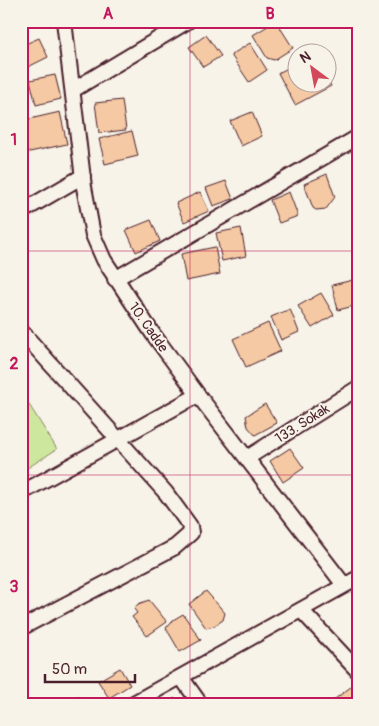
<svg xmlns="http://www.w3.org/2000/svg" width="379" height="726" viewBox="0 0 379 726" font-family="Pangolin,sans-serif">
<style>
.green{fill:#cde89e;stroke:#8c8464}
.building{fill:#f4c9a3;stroke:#4a1f2b}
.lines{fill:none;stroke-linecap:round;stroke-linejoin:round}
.minor-casing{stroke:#4a1f2b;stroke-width:18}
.minor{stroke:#f7f3e8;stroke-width:14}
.grid{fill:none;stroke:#c2185b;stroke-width:1;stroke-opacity:0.55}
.labels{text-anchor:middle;stroke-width:4;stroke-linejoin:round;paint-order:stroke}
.street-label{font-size:14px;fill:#4a1f2b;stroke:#f7f3e8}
.neatline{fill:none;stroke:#c2185b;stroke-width:2}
.grid-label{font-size:16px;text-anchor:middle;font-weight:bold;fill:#c2185b}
</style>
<rect width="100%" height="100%" fill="#f7f3e8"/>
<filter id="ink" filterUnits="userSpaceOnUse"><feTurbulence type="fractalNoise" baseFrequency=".02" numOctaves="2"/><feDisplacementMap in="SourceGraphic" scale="10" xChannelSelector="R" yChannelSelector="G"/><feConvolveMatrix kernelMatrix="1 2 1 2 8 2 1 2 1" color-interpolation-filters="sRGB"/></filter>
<g filter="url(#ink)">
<path class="green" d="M21,392L57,449L21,472Z"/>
<path class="building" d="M21,21H33L21,29Z
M144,21H169L145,26Z
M276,21L293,48L274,60L267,58L253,35Z
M206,35L221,56L203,67L189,47Z
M39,38L48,57L24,69L21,64V46Z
M250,43L267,70L249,82L231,55Z
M296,64V82H326V77L331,86L295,105L278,73Z
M55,75L61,99L36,105L30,80Z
M122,100L126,130L99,133L95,103Z
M60,112L67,144L25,153L21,121Z
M252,112L262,136L241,146L230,121Z
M132,131L138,156L105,164L99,139Z
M327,174L335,197L326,209L316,210L313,208L304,184Z
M226,181L233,199L213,206L206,188Z
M200,192L209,211L184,222L176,203Z
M289,192L298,216L279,223L270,200Z
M151,220L160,241L136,252L126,230Z
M241,228L246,256L222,261L216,233Z
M215,247L220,274L186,281L181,254Z
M353,280L358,305L338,310L332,285Z
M321,293L334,315L312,328L298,306Z
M290,309L299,332L281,340L271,317Z
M268,323L281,351L246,367L233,339Z
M265,404L277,423L255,435L248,427L246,416Z
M290,448L304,468L283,482L270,461Z
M206,591L225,613L223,620L214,626L206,628L189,604Z
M149,600L167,622L147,636L132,617L137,613L134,609L138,604Z
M183,614L201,640L180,652L166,628L173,620Z
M120,668L130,685L109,698L98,681Z
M352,686L358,693V705H333L331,702Z
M79,697L83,705H66Z
M175,698L180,705H165Z"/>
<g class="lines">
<defs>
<path id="minor" d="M64,21L84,187L93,235L104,260L153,334L198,395L344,585
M73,90L188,21
M21,212L83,176
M115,279L358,137
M21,331L166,493L190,526L191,533L175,547L21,628
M247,458L358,388
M21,493L198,395
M301,610L358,671
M181,677L201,705
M130,705L358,578"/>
</defs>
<use href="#minor" class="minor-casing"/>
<use href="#minor" class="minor"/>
</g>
</g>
<path class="grid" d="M190,21V705M21,251H358M21,475H358"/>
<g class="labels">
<g class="street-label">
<text transform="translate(149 327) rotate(55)" y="5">10. Cadde</text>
<text transform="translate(302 423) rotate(-32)" y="5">133. Sokak</text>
</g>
</g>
<rect width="379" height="726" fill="none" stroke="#f7f3e8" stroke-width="55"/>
<g transform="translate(312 68) rotate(328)"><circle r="24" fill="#f7f3e8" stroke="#b29e9c"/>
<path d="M0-4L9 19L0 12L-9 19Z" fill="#d1495b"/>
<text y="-8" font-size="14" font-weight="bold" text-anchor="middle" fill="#4a1f2b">N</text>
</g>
<path d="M45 674v8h90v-8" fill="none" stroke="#4a1f2b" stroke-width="2.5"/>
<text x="52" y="674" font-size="15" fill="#4a1f2b" stroke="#f7f3e8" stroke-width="4" paint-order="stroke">50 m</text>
<rect x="28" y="28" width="324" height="670" class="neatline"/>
<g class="grid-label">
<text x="108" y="19">A</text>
<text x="270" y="19">B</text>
<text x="14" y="145">1</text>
<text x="14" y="369">2</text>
<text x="14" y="592">3</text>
</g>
</svg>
